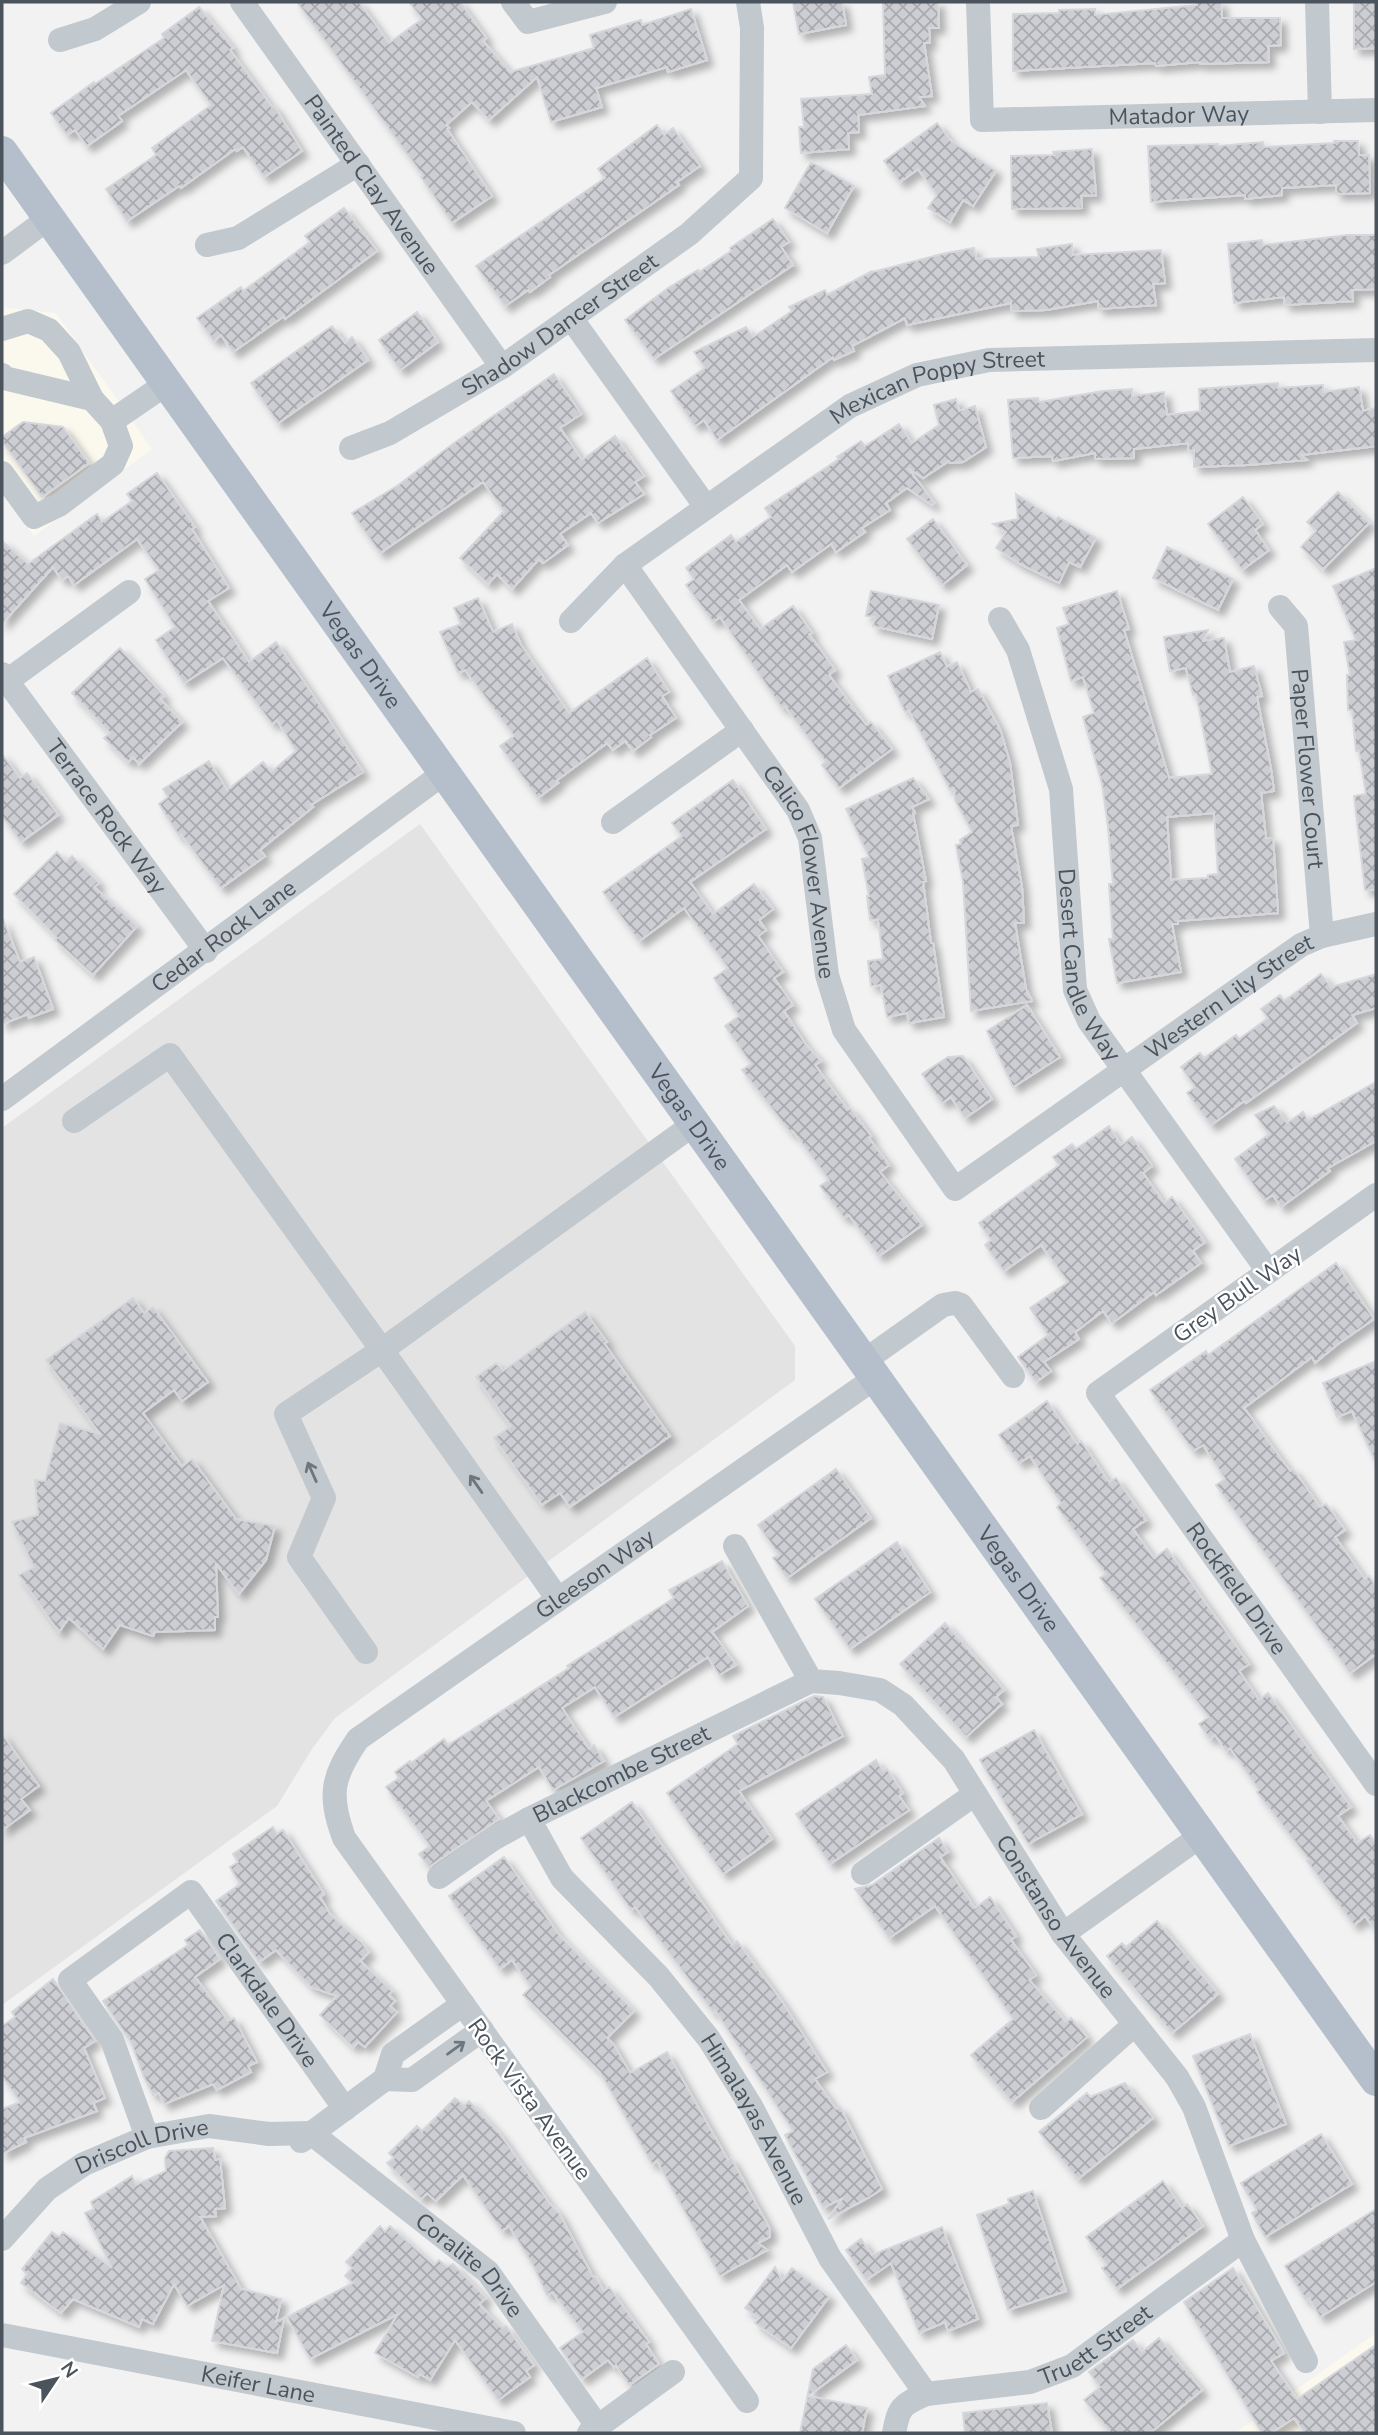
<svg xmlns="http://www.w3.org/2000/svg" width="1378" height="2435" viewBox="0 0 1378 2435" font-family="'Nunito Sans',sans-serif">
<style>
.commercial{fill:#fbf8ee}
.education{fill:#e4e3e3}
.building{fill:url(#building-cross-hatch);stroke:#d6d7dc;stroke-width:2;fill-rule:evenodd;filter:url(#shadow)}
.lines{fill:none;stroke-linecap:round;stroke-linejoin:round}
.minor{stroke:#c1c8ce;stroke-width:24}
.major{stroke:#b5bfcc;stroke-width:32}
.oneway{stroke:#6e767e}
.labels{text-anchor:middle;stroke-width:5;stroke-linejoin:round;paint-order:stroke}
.street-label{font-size:23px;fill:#4b535c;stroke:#fff}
</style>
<defs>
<pattern id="building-cross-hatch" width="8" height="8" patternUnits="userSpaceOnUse" patternTransform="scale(1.75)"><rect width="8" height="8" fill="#ccced3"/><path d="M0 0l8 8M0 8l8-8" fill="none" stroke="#a8aaae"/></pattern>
<filter id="shadow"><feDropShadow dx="6" dy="6" stdDeviation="3.5" flood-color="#0004"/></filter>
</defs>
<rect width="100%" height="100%" fill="#f3f2f2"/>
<path class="commercial" d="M6,308L56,313L152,449L34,536L2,492V311Z
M1376,2333V2433H1235Z"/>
<path class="education" d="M420,824L795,1346V1380L335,1718L312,1749L277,1806L2,2005V1128Z"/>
<path class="building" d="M297,2H359L389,43L422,19L409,2H460L486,38L483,41L510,72L594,48L590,35L641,20L642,25L691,9L707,60L668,72L667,67L596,88L602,107L551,122L537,77L489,120L472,102L446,125L449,128L447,129L492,196L452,223L421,177L423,176Z
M793,2H842L846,25L799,34Z
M883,2H938L939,28H929L930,43H924L932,96L919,97L925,106L858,115L859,132L848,133L849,149L801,153L799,127H804L801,99L872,94L869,77L885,75Z
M1197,2H1221L1222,18H1280L1281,45L1268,46L1269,62L1200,64V62L1156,66L1155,63L1013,71V14L1059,13V10L1095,9V15L1197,5Z
M1354,2H1376V48L1354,49Z
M199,7L233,48L230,50L272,107L274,106L302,151L264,177L243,147L237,151L235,149L181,188L179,186L127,221L106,189L156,155L152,148L211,105L186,70L118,116L122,121L87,146L75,130L67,135L51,113L94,82L95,84L164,38L162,34Z
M937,123L951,141L996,171L973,206L963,200L950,222L928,208L937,195L918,169L900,182L884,161Z
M657,125L664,135L673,128L700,166L677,182L679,185L549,275L550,277L530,292L528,290L505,306L476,266L605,178L598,169Z
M1334,141H1358L1359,155H1369L1370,193L1336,194V185L1282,188V195L1245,199V195L1151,202L1148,146L1218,144V146L1263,142L1264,147L1334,143Z
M1092,149L1096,195L1081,196L1082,208L1012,209L1011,156L1054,155L1053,152Z
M811,162L854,186L827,233L785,208Z
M344,208L377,251L285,319L284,316L233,352L221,335L214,341L197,318L241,287L243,291L310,242L305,236Z
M773,219L789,242L781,247L793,265L654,359L625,320L668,288L698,270L699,272L731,251L730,248Z
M1348,235H1376V289L1352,290L1353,301L1285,305L1284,297L1234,303L1228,244L1262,240L1263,245Z
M1072,244L1073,255L1161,250L1165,283L1153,284L1156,305L1098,309V301L1046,310L1011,311V303L907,325L905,318L852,346L854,351L834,360L833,357L717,440L704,420L695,426L671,391L705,368L694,352L746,327L753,337L792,311L789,307L825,290L827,295L872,271L873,272L942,254L974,248L976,259L1039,257L1037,249Z
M417,312L438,342L400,370L379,340Z
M332,326L345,343L352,337L368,360L278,423L251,383Z
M554,374L581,414L560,428L582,460L615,436L644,476L635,482L644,494L598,523L591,513L560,534L568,545L543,563L539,559L512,589L497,574L488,584L460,558L504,511L483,482L380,553L352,513L397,486L454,443Z
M1278,383V388L1323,385V392L1359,387L1363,411L1376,408V446L1301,455L1307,460L1247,465L1194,467V450L1189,451L1188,443L1134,449V458L1095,459V453L1053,461L1052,456L1013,458L1008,400L1038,398L1039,402L1103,391L1132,389V396L1164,392L1167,415L1200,411L1199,389Z
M956,399L959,411L975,406L986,447L963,462L950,463L949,461L923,478L908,468L934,503L932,505L907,488L886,503L890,510L862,528L865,532L836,552L831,544L792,572L787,565L739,600L760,629L793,606L812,633L809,634L835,670L829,675L866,725L871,722L892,749L839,788L822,765L826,762L785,706L782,708L720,617L713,622L686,585L694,579L686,568L731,535L736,542L771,517L765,508L839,459L837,457L861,441L865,446L899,424L912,443L939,425L934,405Z
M23,422L63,427L89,463L42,497L2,441V437Z
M157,473L195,527L192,529L229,588L208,601L249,662L276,642L313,695L363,772L311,805L313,807L260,850L265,856L221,888L181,834L179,836L159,804L168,797L163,789L209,761L227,790L263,762L271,772L296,751L277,720L272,724L223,658L184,683L156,640L175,627L145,579L159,570L137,539L74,585L68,576L62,580L53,567L2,624V541L28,564L97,514L102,522L132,501L127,494Z
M1338,492L1369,523L1323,569L1301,547L1316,531L1307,522Z
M1016,494L1056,520L1058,517L1096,538L1080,567L1069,562L1059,583L1020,564L996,548L1006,532L993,524L1018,519Z
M1243,497L1263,524L1255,530L1269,550L1242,570L1208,524Z
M933,519L967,565L942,585L907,539Z
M1167,547L1233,579L1218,610L1153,578Z
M1376,568V890H1365L1354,796L1366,794L1359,751H1356L1352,710H1348L1347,675H1350L1344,642L1356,640L1333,586Z
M871,591L939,605L932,639L873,626L875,617L866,616Z
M1117,591L1129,629L1124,630L1169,778L1212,774L1196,694L1193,695L1186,668L1170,671L1164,637L1208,630L1203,641L1224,638L1230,672L1254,666L1262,696L1257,697L1271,769L1274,791L1261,793L1266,838H1273L1278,913L1178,921V924H1172L1181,972L1117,983L1109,939H1113L1109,884H1113L1108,826L1102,784L1083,717L1094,713L1083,677L1071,681L1057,628L1069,624L1063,608ZM1214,813L1218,874L1208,875V878L1171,880L1167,817Z
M478,598L493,632L512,624L521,645L569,713L647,658L669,692L662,696L676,718L650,735L651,737L633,751L625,741L613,750L607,743L556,781L558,783L538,798L500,746L514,736L465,670L458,673L440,632L461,624L454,608Z
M120,648L164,696L160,699L182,722L139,764L133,757L128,762L104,738L110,733L72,693Z
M940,652L947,667L957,662L971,692L978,689L1000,729L1010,763L1018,825L1011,826L1022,887L1024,923H1015L1026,989L1032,1001L971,1011L963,882L956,845L961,844L960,840L972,832L955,800L954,788L950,790L909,710L905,712L888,676Z
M2,754L20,778L27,773L58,815L21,842L2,816Z
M913,778L929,799L912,807L915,813L913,814L926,881L923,882L931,943H933L944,1017L909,1023L907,1013L887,1017L881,985L871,986L868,961L883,959L878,919L870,920L867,896H869L862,859L869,857L846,809Z
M733,780L766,829L690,882L713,914L754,884L773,909L759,920L766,930L758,936L783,972L774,978L793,1005L784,1011L806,1045L821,1061L815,1065L848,1110L850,1108L871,1136L869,1138L889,1165L880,1172L922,1225L879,1256L849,1215L844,1218L820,1186L829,1180L793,1131L791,1133L742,1070L751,1064L725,1026L739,1016L714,978L728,968L684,908L639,941L603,892L682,836L672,823Z
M57,852L66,862L72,856L99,883L94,887L137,926L93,975L55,940L57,938L14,894Z
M3,919L20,962L34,957L53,1009L29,1018L28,1014L2,1024Z
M1321,974L1331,987L1376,974V1008L1352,1015L1357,1023L1246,1103L1244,1101L1211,1125L1187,1093L1195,1087L1181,1067L1200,1053L1204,1058L1236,1035L1239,1039L1268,1018L1261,1009L1280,995L1284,1001Z
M1027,1005L1060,1057L1013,1087L987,1031Z
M963,1056L992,1099L965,1118L951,1097L942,1103L922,1074L948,1057Z
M1376,1082V1141L1328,1168L1330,1171L1281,1207L1273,1195L1264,1200L1235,1159L1269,1134L1255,1115L1274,1106L1287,1123L1303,1112L1308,1120Z
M1109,1126L1121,1145L1132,1137L1152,1166L1143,1173L1164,1203L1172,1197L1205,1242L1193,1251L1201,1263L1156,1295L1154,1292L1112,1323L1103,1311L1075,1332L1079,1339L1044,1362L1051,1371L1036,1382L1018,1357L1048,1335L1030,1308L1068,1282L1041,1245L1004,1271L985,1245L991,1240L979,1223L1059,1165L1053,1157L1072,1144L1076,1149Z
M1336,1263L1374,1319L1338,1344L1315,1363L1312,1357L1244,1408L1290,1471L1293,1469L1320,1507L1326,1504L1345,1530L1335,1537L1365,1579L1369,1576L1376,1587V1654L1350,1673L1216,1485L1225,1479L1203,1445L1193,1451L1150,1390L1206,1351L1208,1355Z
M133,1298L144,1313L153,1307L208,1382L182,1401L174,1390L143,1413L182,1466L192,1459L236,1519L275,1526L266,1560L239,1594L216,1564L218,1617H215V1630L155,1632L153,1636L120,1625L103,1649L69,1618L59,1632L19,1575L34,1567L12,1522L38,1515L35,1480L45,1481L60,1423L100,1434L46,1360Z
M585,1312L607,1342L604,1343L670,1436L570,1507L560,1493L542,1505L494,1438L511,1426L476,1377L496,1363L503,1371Z
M1376,1361V1463L1352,1411L1337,1417L1323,1383Z
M1047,1401L1077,1444L1081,1441L1109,1482L1116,1478L1146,1520L1133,1529L1154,1558L1167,1549L1249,1664L1239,1671L1259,1700L1268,1693L1351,1807L1338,1816L1357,1843L1370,1835L1376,1844V1931L1365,1916L1354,1925L1307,1861L1309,1860L1257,1792L1259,1790L1230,1748L1226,1751L1215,1735L1210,1739L1199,1724L1209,1717L1100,1578L1106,1574L1057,1507L1061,1503L1030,1456L1019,1463L999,1435Z
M836,1469L871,1518L787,1578L773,1558L779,1555L758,1525Z
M897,1542L930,1592L850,1649L815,1599Z
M722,1561L748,1606L712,1632L736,1665L719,1675L708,1657L614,1717L595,1687L562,1708L589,1749L594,1745L604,1761L553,1790L539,1767L486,1801L499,1819L429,1867L419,1854L430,1846L386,1787L399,1778L395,1772L410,1761L411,1763L444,1739L448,1745L569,1668L567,1666L674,1598L669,1590Z
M945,1623L1004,1690L996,1697L1002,1704L966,1737L900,1664Z
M814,1696L823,1697L843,1736L739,1791L772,1839L723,1874L667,1793L738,1744L733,1736Z
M1034,1730L1082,1814L1028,1844L980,1760Z
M2,1734L39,1786L21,1799L30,1810L2,1830Z
M876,1760L883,1771L887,1769L903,1793L899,1796L909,1810L830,1864L796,1814Z
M632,1802L732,1945L737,1941L783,2003L827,2072L815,2079L836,2109L840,2107L882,2189L868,2198L828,2219L843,2198L823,2208L785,2135L793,2131L715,2010L713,2012L635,1907L631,1910L581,1838Z
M273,1827L277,1834L283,1830L324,1894L320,1897L330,1914L361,1942L369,1952L360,1961L392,1991L389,1995L395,2001L390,2006L397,2012L365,2047L358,2042L353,2047L320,2015L337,1996L311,1987L276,1950L259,1962L216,1901L240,1884L230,1867L238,1862L233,1854Z
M939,1838L948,1852L940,1857L975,1908L990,1897L1016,1936L1011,1940L1036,1975L1029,1980L1066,2022L1071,2018L1087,2037L1012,2102L971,2055L1013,2019L935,1906L889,1938L855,1889L872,1885Z
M504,1857L560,1936L634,2011L607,2038L614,2045L630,2073L667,2052L728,2160L731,2158L770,2229V2237L758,2243L767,2250L720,2276L657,2161L652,2164L600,2072L523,1995L531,1987L512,1960L500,1969L449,1896Z
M1157,1921L1218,1994L1172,2033L1107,1956L1122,1943L1126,1947Z
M200,1930L220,1959L195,1977L228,2021L234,2018L257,2062L248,2066L251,2072L217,2090L213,2084L164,2104L159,2093L153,2095L143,2075L131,2042L103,2001L188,1945L185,1940Z
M53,1979L95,2041L84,2048L105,2098L93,2103L97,2111L24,2138L26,2142L2,2154V2109L20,2102L2,2076V2026L15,2017L12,2012Z
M1250,2034L1286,2124L1229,2146L1193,2056Z
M1125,2083L1153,2118L1078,2179L1039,2132L1087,2093L1090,2097Z
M455,2098L464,2106L469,2101L499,2133L550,2204L559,2213L593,2277L595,2276L604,2291L609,2287L649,2342L646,2344L659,2364L629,2385L616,2365L614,2367L608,2360L582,2379L560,2348L583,2332L552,2292L547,2295L533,2265L509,2226L502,2231L463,2175L436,2201L427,2193L421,2199L387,2163L394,2158L389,2153L417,2126L422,2131Z
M1321,2134L1352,2184L1265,2237L1252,2213L1257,2210L1241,2183Z
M213,2148L215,2160L220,2159L225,2208L215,2209L216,2216L200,2217L241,2289L281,2299L276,2322L284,2318L277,2353L212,2341L224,2285L187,2306L174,2284L153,2324L142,2319L139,2327L73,2299L61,2313L21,2283L27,2274L22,2269L52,2232L59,2237L63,2232L112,2268L85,2213L94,2209L91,2202L132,2176L136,2185L166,2171L165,2158L169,2151Z
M1163,2181L1182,2208L1187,2204L1203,2226L1117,2289L1102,2268L1107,2265L1086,2237Z
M1033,2191L1066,2291L1008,2310L977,2215L1009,2204L1008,2199Z
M1376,2209V2282L1320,2317L1309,2298L1306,2300L1285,2266Z
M380,2226L385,2232L390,2226L434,2265L439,2260L447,2267L453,2264L486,2298L479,2304L502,2328L506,2326L534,2365L526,2371L530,2377L498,2400L455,2340L430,2380L420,2374L418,2377L375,2353L398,2314L310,2359L287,2317L353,2283L345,2276L352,2268L346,2262Z
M942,2227L978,2319L948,2331L945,2322L919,2333L891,2263L866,2280L846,2250L861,2239L872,2255Z
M775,2267L782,2281L792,2268L829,2297L791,2348L755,2323L759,2318L745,2308Z
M1233,2268L1284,2353L1271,2361L1297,2399L1376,2345V2433H1305L1294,2418L1271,2433H1262L1184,2302Z
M1159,2338L1202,2390L1150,2433H1111L1084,2400L1100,2387L1089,2372L1133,2340L1142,2352Z
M846,2345L857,2360L808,2396L867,2408L862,2433H800L813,2369Z
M1047,2403L1052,2433H965L963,2413Z"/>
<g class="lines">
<g class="minor">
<path id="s1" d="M242,2L502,367"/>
<path d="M513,2L528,22L605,2"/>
<path id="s2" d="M978,2L982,120L1376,110"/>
<path d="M1317,2L1320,112"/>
<path d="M60,40L95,29L139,2"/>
<path d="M207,245L238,238L358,164"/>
<path d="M2,253L49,218"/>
<path d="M571,318L706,507"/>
<path d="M2,329L28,321L49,330L69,352L92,399"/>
<path d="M2,375L4,378L92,399L112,421L166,384"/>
<path id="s3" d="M351,448L390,433L502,367L689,234L751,178L752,28L748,2"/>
<path d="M2,473L34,517L59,505L113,464L121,446L112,421"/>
<path id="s4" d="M625,565L798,810L810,838L827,975L844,1030L955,1189L1301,945L1322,936L1376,924"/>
<path id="s5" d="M1280,607L1296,626L1322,936"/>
<path id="s6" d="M1000,619L1018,650L1061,789L1075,990L1089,1021L1268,1271"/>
<path id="s7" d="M571,621L625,565L850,406L917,375L989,360L1376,350"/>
<path id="s8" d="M2,674L206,951"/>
<path d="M7,681L129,592"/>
<path d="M613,822L742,730"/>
<path id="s9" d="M2,1099L444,773"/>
<path d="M74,1121L170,1055L382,1350L694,1124"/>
<path id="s10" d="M1376,1195L1098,1393L1376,1784"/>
<path d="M864,1361L943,1305L955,1303L961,1305L1013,1376"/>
<path id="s11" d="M735,1546L811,1681L839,1683L880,1690L903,1705L954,1760L1063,1934L1177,2077L1194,2107L1243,2240L1306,2361"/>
<path d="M366,1652L299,1557L324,1498L286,1414L382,1350L558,1599"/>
<path id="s12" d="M529,1819L562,1878L659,1977L709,2039L751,2106L830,2258L926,2394C901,2405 899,2407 894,2433"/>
<path d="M863,1873L975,1794"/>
<path id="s13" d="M439,1877L493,1839L529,1819L811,1681"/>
<path d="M1063,1934L1202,1835"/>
<path d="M385,2079L412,2080L482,2030"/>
<path d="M1041,2108L1135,2024"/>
<path id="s14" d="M147,2137L112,2040L70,1980L191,1892L345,2109"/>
<path d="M301,2141L385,2079L393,2054L463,2004"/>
<path id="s15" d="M2,2239L47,2189L84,2164L147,2137L209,2126L269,2134L311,2133L488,2272L598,2427"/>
<path id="s16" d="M2,2335L514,2433"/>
<path id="s17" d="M926,2394L1030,2382L1072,2366L1243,2240"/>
<path id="s18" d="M747,2401L344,1838C328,1794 332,1777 358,1739L875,1378"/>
<path d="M589,2433L673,2372"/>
</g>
<path class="major" id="s19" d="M2,152L1376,2080"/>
</g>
<defs><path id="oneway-shaft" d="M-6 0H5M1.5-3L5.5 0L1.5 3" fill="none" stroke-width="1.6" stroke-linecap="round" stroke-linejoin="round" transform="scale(1.75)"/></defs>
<g class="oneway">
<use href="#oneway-shaft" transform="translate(312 1472) rotate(-114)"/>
<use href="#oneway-shaft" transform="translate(476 1484) rotate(-125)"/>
<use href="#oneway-shaft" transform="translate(456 2048) rotate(-36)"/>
</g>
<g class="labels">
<g class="street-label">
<text dy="8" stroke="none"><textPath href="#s2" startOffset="315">Matador Way</textPath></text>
<text dy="8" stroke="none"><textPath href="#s1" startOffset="224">Painted Clay Avenue</textPath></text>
<text dy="8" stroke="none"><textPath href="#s3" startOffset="243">Shadow Dancer Street</textPath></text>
<text dy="8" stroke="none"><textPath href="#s7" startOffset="444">Mexican Poppy Street</textPath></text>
<text dy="8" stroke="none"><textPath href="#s19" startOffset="618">Vegas Drive</textPath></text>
<text dy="8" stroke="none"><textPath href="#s5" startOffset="168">Paper Flower Court</textPath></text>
<text dy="8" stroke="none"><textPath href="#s8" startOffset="177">Terrace Rock Way</textPath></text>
<text dy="8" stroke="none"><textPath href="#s4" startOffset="360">Calico Flower Avenue</textPath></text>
<text dy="8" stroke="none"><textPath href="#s9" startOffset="275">Cedar Rock Lane</textPath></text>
<text dy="8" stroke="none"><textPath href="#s6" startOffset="362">Desert Candle Way</textPath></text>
<text dy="8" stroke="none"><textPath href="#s4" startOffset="1055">Western Lily Street</textPath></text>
<text dy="8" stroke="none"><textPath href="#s19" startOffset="1185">Vegas Drive</textPath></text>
<text transform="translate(1237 1294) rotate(-35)" y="8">Grey Bull Way</text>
<text dy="8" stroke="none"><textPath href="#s18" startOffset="1087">Gleeson Way</textPath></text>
<text dy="8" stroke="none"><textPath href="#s19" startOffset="1752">Vegas Drive</textPath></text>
<text dy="8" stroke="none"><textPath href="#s10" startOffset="581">Rockfield Drive</textPath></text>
<text dy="8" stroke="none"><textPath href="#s13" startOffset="210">Blackcombe Street</textPath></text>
<text dy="8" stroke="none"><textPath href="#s11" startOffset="514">Constanso Avenue</textPath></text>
<text dy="8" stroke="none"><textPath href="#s14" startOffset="458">Clarkdale Drive</textPath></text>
<text transform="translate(530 2099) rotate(54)" y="8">Rock Vista Avenue</text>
<text dy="8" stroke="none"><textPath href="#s12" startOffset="378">Himalayas Avenue</textPath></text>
<text dy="8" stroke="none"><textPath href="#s15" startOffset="173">Driscoll Drive</textPath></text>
<text dy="8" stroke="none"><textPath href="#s15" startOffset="553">Coralite Drive</textPath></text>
<text dy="8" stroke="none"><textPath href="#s17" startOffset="180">Truett Street</textPath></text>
<text dy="8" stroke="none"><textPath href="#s16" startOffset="261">Keifer Lane</textPath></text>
</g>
</g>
<rect width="1378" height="2435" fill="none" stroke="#4b535c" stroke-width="7"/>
<g transform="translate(56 2379) rotate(55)" stroke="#ffffff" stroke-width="5" paint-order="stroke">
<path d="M0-5L12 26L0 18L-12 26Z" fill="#4b535c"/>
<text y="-10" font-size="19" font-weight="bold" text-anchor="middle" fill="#4b535c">N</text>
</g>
</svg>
